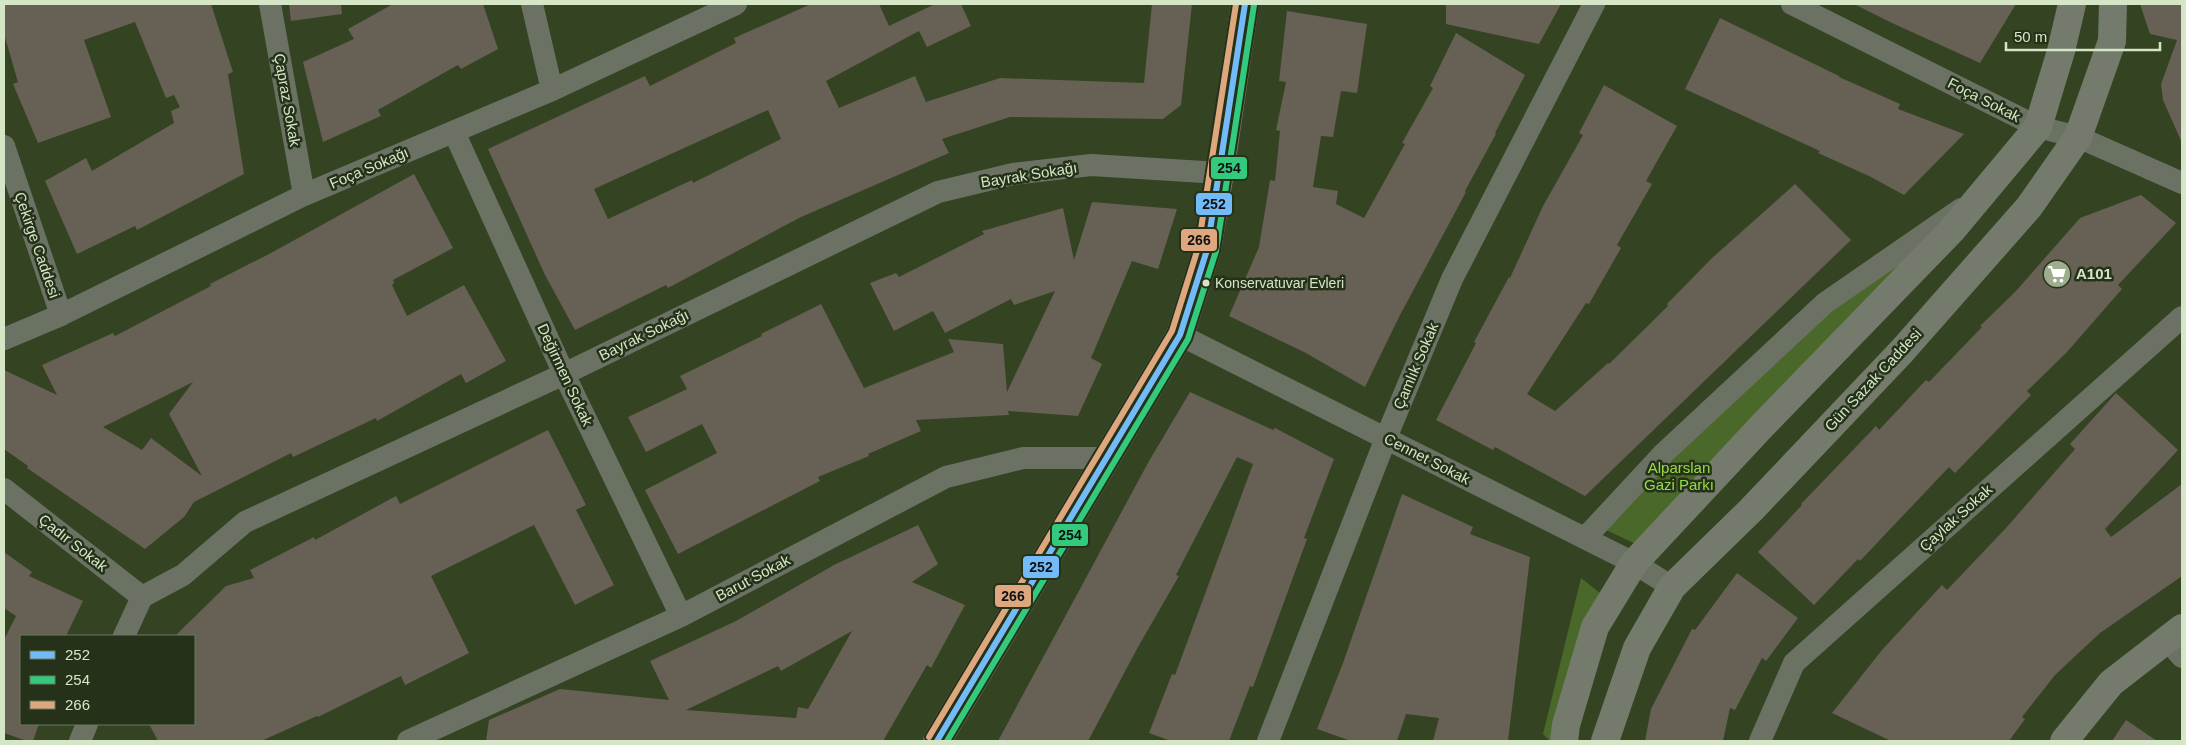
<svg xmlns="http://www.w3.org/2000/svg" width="2186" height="745" viewBox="0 0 2186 745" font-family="Helvetica,sans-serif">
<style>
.green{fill:#4a682a}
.building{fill:#676054;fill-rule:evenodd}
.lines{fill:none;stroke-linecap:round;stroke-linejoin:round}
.minor{stroke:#6b7264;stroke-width:22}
.secondary{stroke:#747b6c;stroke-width:28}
.bus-1-casing{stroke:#253219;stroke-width:10}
.bus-2-casing{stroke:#253219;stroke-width:10}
.bus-3-casing{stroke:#253219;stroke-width:10}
.bus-1{stroke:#73baf8;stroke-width:6}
.bus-2{stroke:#33ca7d;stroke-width:6}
.bus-3{stroke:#dfa77e;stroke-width:6}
.bus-dot{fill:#d5e6c7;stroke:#253219;stroke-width:2}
.labels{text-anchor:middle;stroke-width:5;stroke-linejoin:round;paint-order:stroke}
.bus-label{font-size:14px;fill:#d5e6c7;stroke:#253219;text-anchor:start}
.street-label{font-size:15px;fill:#d5e6c7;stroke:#253219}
.poi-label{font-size:15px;font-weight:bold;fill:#d5e6c7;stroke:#253219;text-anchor:start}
.park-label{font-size:15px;fill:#96dc46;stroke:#253219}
.line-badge{stroke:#253219;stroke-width:2}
.pale-badge-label{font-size:14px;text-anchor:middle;font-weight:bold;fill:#111}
</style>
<rect width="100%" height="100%" fill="#344322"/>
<path class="green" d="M1901,259L1907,263L1638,545L1606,530L1679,452L1822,316Z
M1581,578L1605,597L1555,741H1550L1543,734Z"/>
<path class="building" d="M4,4H211L233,72L228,74L244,174L137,230L135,226L77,254L45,181L86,158L92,171L174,123L171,111L180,107L174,95L166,98L135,22L84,40L111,117L38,143L13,84L18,82L4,34Z
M289,4H341L342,14L291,21Z
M393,4H483L498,49L461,69L458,65L378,110L381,116L323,142L303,62L354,39L348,29Z
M811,4H879L889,26L935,4H961L971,26L927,47L919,31L826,81L839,108L915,76L926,102L1000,78L1144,83L1152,4H1192L1181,105L1163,119L1010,117L942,139L949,153L801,217L668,288L666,285L575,330L545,275L488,149L645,76L650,86L736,43L734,38ZM768,110L781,139L693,183L692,180L608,219L594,189Z
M1446,4H1561L1539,44L1446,24Z
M1854,4H2016L1980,63L1892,23Z
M2140,4H2182V143L2163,100L2161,84L2177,40L2150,34Z
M1287,11L1367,24L1357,93L1341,91L1333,137L1321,136L1313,187L1338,191L1336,204L1364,218L1405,144L1402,143L1433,88L1430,86L1456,33L1525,75L1495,133L1496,134L1465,191L1466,192L1399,317L1365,387L1304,352L1229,316L1259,247L1270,180L1275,181L1280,131L1276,130L1286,82L1279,81Z
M1720,18L1839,76V77L1900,104L1898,109L1964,134L1904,195L1869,176L1818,153L1820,151L1685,89Z
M1604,85L1677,126L1646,181L1652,184L1617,245L1621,248L1589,304L1586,303L1527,394L1555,411L1608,363L1609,364L1668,306L1667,304L1711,259L1795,184L1851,240L1585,496L1495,447L1493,450L1436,420L1476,343L1474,342L1509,277L1510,278L1543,206L1583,135L1579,133Z
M414,174L453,248L393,280L394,283L392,285L407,316L464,285L506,361L466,383L461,374L377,421L376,418L293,457L291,453L194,502L184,517L145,549L27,468L28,466L4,449V370L57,395L42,365L113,333L115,336L211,286L210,284L271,253ZM193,382L169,414L202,476L151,438L142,450L103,427Z
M2141,195L2176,223L2118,285L2122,289L2067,352L2027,391L2031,395L1955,473L1949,467L1860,561L1858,559L1814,605L1758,552L1802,505L1801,504L1876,426L1879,430L1926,380L1929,382L1982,327L1980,326L2016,291L2080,218Z
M1092,202L1177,209L1158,269L1132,261L1091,358L1102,364L1078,416L1008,411L1009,415L916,420L921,431L868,454L869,456L818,477L820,481L678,554L645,490L717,453L702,424L646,452L628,417L687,389L680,376L762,336L761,334L821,304L864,388L954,352L948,339L1003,344L1007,392L1055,291L1014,305L1011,299L945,333L933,311L894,331L870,283L896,273L899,277L984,234L982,231L1063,208L1074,260Z
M1190,392L1273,430L1275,428L1334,459L1304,538L1307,539L1253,687L1250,686L1229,741H1171L1149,733L1172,674L1175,675L1253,464L1237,457L1176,575L1179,576L1138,647L1088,741H998L1149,461Z
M2116,393L2178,450L2105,529L2111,537L2182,484V576L2100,633L2055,675L2022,717L2025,719L2009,741H1891L1832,713L1882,650L1942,585L1947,590L2006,528L2075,449L2070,444Z
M548,430L586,505L576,510L614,585L575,605L534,525L431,576L469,653L405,685L401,676L318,717L317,716L261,741H158L149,724H194V636H175L226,586L254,578L250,570L314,537L315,540L396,496L400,504Z
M1402,494L1473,527L1470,534L1530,557L1508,741H1433L1439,718L1406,714L1397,741H1351L1317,729L1343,663Z
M918,525L938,564L912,582L965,605L931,668L927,665L883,741H486L489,720L560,689L669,700L650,661L736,621L834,565ZM852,631L808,709L798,707L796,718L686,710L778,666L781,671Z
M4,552L32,572L29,576L83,601L66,636H21V724H39L33,741H27L4,733V640L16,616L4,608Z
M1737,573L1798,618L1766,661L1762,658L1735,710L1730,708L1723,741H1645L1651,709L1692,629L1695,630Z
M2126,720L2157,741H2112Z"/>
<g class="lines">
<path class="minor" d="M270,4L304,195
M532,4L552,90
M1792,4L2038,127L2078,137L2182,183
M454,132L564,374L681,616
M4,146L61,315
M1180,335L1634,563L1672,587
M4,339L61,315L304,195L552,90L736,4
M4,489L142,597
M1585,538L1664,453L1825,303L1961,209
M124,636L142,597L183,575L245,522L564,374L938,192L1013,174L1091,165L1220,173
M2166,639L2182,657
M80,741L87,724
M408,741L681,616L946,477L1023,458H1107
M1268,741L1386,438L1452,279L1594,4
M1760,741L1794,663L2182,317"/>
<path class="secondary" d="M937,741L1180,335L1207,250L1220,173L1245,4
M1564,741L1566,725L1595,627L1634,563L1761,427L1952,230L2038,127L2061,51L2072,4
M1605,741L1637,648L1672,587L1751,510L1902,351L2029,207L2078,137L2112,41L2113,4
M2064,741L2111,683L2182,628"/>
<defs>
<path id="bus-1" d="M937,741L1180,335L1207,250L1245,4"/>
<path id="bus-2" d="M947,741L1188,339L1216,251L1254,5"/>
<path id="bus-3" d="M929,737L1172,331L1198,248L1236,4"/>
</defs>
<use href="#bus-1" class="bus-1-casing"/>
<use href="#bus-2" class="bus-2-casing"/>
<use href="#bus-3" class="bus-3-casing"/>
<use href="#bus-1" class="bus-1"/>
<use href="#bus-2" class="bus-2"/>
<use href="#bus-3" class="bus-3"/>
</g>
<defs>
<symbol id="supermarket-disc" viewBox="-11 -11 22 22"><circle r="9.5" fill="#9dad8d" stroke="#253219"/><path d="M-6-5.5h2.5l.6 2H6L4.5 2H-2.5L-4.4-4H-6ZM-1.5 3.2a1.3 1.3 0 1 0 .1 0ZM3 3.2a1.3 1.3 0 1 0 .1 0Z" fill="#fff"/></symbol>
</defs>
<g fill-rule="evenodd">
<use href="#supermarket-disc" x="2041" y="258" width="32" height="32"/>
</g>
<circle class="bus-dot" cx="1206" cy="283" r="4.5"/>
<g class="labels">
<g class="bus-label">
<text x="1215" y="288">Konservatuvar Evleri</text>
</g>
<g class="street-label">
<text transform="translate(287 100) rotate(80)" y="5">Çapraz Sokak</text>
<text transform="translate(1984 100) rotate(27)" y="5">Foça Sokak</text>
<text transform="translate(369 168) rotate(-23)" y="5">Foça Sokağı</text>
<text transform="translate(1029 175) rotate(-9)" y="5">Bayrak Sokağı</text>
<text transform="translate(37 245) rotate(71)" y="5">Çekirge Caddesi</text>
<text transform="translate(644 335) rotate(-26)" y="5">Bayrak Sokağı</text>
<text transform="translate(1416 366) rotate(-67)" y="5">Çamlık Sokak</text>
<text transform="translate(565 375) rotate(65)" y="5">Değirmen Sokak</text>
<text transform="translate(1873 380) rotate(-47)" y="5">Gün Sazak Caddesi</text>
<text transform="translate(1427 459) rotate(27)" y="5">Cennet Sokak</text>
<text transform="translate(1956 518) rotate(-42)" y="5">Çaylak Sokak</text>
<text transform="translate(73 543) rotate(38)" y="5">Çadır Sokak</text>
<text transform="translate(753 578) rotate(-28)" y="5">Barut Sokak</text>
</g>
<g class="poi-label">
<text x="2076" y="279">A101</text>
</g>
<g class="park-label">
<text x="1679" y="473">Alparslan<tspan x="1679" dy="17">Gazi Parkı</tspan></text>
</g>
</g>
<g class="line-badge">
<rect x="1210" y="156" width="38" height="24" rx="5" fill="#33ca7d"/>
<rect x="1195" y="192" width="38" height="24" rx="5" fill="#73baf8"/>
<rect x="1180" y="228" width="38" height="24" rx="5" fill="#dfa77e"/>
<rect x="1051" y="523" width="38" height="24" rx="5" fill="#33ca7d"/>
<rect x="1022" y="555" width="38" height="24" rx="5" fill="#73baf8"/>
<rect x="994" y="584" width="38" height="24" rx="5" fill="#dfa77e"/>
</g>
<g class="pale-badge-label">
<text x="1229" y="173">254</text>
<text x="1214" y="209">252</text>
<text x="1199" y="245">266</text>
<text x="1070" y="540">254</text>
<text x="1041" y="572">252</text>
<text x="1013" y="601">266</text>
</g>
<rect width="2186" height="745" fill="none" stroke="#d5e6c7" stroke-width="10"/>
<rect x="20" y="635" width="175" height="90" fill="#253219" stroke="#6b7a5f"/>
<rect x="30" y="651" width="25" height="8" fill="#73baf8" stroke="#6b7a5f"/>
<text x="65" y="660" font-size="15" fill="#d5e6c7">252</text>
<rect x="30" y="676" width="25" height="8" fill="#33ca7d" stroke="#6b7a5f"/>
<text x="65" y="685" font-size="15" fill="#d5e6c7">254</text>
<rect x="30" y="701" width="25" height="8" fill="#dfa77e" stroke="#6b7a5f"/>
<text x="65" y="710" font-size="15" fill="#d5e6c7">266</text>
<path d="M2006 42v8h154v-8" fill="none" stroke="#d5e6c7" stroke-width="2.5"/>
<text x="2014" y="42" font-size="15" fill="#d5e6c7" stroke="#253219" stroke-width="4" paint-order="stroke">50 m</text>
</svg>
